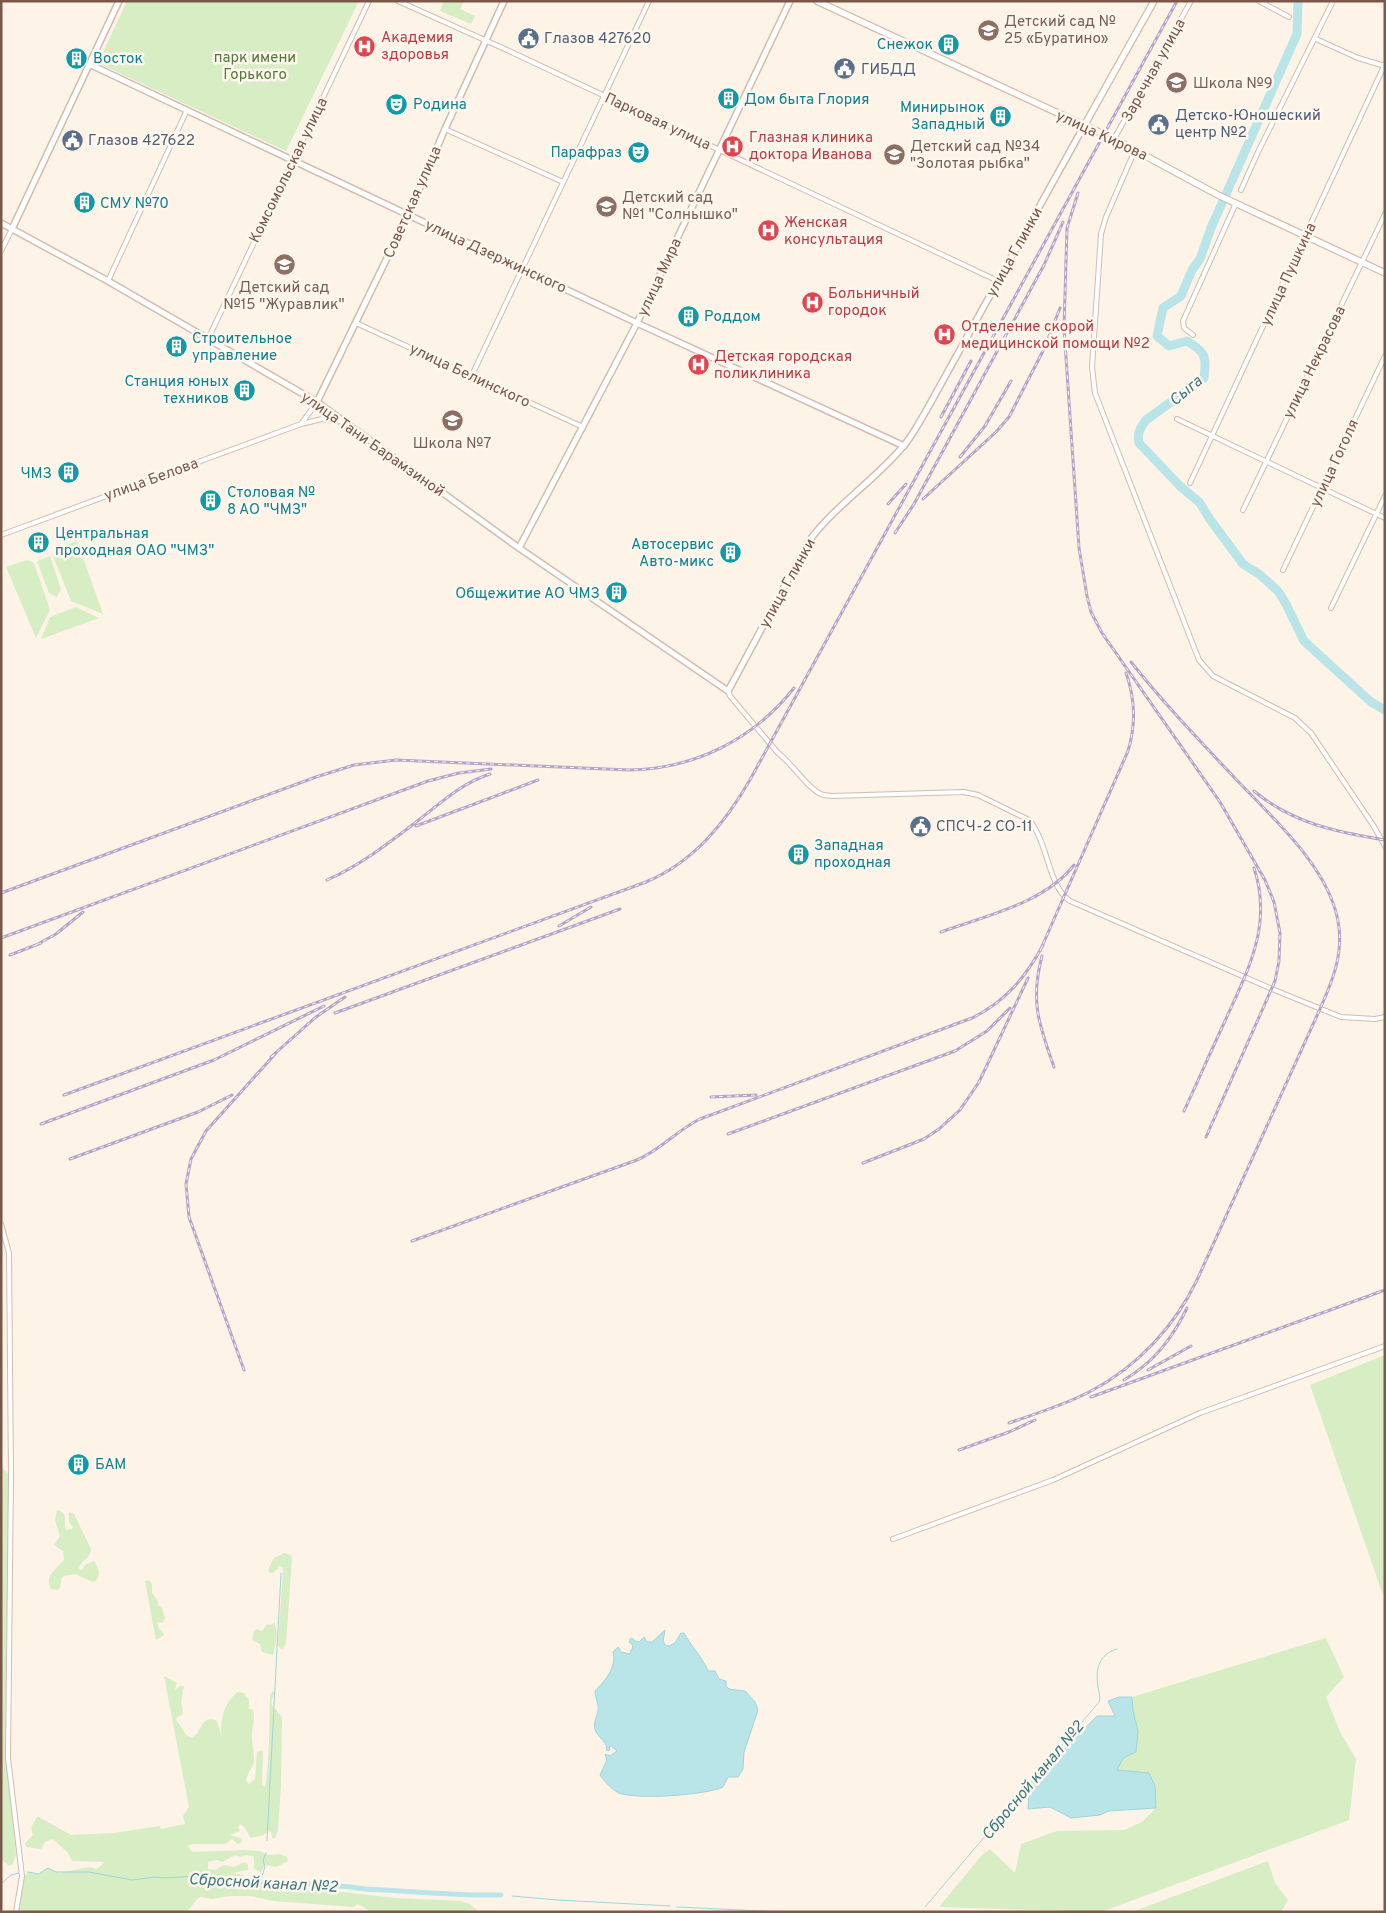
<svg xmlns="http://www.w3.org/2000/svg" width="1386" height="1913" viewBox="0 0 1386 1913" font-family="Overpass,sans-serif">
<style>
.green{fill:#d7edc4}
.water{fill:#b9e5e9;stroke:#9fd5db}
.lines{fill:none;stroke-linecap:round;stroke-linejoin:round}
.stream{stroke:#9fd5db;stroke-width:1}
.canal{stroke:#b9e5e9;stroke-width:5}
.river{stroke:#b9e5e9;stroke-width:9}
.minor-casing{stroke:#d3bcae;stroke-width:6}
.tertiary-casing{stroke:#d3bcae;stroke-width:8}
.secondary-casing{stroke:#d6bcab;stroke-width:8}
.minor{stroke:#fff;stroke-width:4}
.tertiary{stroke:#fff;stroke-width:5}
.secondary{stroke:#fff;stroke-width:5.5}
.rail-casing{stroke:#b6a3c9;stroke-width:3}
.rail{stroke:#fff7ee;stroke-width:1;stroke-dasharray:4;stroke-linecap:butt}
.labels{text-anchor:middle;stroke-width:5;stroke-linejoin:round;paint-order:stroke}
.education-label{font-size:15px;fill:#785e54;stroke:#fff7ee;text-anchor:start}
.health-label{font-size:15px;fill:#be3a42;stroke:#fff7ee;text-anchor:start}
.service-label{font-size:15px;fill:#4e5e75;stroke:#fff7ee;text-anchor:start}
.culture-label{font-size:15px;fill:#0d838f;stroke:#fff7ee;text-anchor:start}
.park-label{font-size:15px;fill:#527a3d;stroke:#fff7ee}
.street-label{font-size:15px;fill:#795849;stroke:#fff7ee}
.water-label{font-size:16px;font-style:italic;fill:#3b787f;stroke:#fff7ee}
</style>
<rect width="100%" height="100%" fill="#fef3e7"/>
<path class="green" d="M127,1H359L286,151L98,63Z
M444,1H464L460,9L475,16L471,24L440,11Z
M77,541L103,614L71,601L53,556L58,548Z
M50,556L61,589L57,597L49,593L37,561Z
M27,560L34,563L50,610L36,638L6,567Z
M76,607L99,618L41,639L50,617Z
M1385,1355V1595H1383L1310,1385Z
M1,1467L11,1476L8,1758L16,1855L13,1864L9,1866L1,1859Z
M57,1510C69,1513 63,1522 66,1530L72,1529L73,1527L69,1522V1512L74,1514L91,1549C91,1559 80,1560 79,1569L82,1570L85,1565L94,1561C99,1568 102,1577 94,1582C78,1578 80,1570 62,1577L60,1587L58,1590L51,1589C44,1576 56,1569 64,1560L63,1551L54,1545L60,1536L55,1520Z
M284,1553L290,1555L292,1558L286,1643L283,1649L280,1648L278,1645L283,1568L280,1566L273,1573H270L268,1570L274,1558Z
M149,1580L152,1584V1593L158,1601V1605L162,1608L165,1618L163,1623L157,1622L159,1629L162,1631L164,1635L156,1640L145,1581Z
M274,1623C279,1630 276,1646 273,1655L262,1652L260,1644L252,1640L253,1633L256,1629L262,1631L267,1624L270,1625Z
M1326,1638L1344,1677L1326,1697L1340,1732L1356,1759L1349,1820L1101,1912L939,1907L982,1855L990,1849L1015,1873L1021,1844L1057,1831L1124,1830L1142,1822L1156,1808L1155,1786L1116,1770L1138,1731L1133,1711L1132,1697Z
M164,1676L177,1683L174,1691L180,1686H184L181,1702C182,1707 184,1708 182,1715L177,1717L176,1720L180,1725L186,1735L192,1738C202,1733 201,1713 217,1721L221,1734C221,1718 224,1702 238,1692L244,1693L249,1700V1709L253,1710C256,1718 251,1731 252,1738C252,1743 255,1759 254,1762C252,1769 248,1771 246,1781L249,1784L255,1779L257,1752L262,1750L263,1753L262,1785L265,1787C270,1758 269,1726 270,1695L274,1690L275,1692C267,1708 275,1706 282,1718L281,1786L278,1830L275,1838H272L271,1832L269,1831L264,1835L251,1838L244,1827L240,1824L238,1828L240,1831L230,1835L240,1838L242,1841L241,1843L238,1844L232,1839L225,1844H193L188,1846L192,1852L246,1850L259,1851L268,1855L280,1854L287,1857L288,1861L276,1867L265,1865L261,1873L254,1868V1858L253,1856L246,1855L241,1857L235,1855L222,1862L217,1860L208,1862V1869L215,1870L224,1865L234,1867L245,1862L248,1865V1870L232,1873L243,1875V1880L246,1882L301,1891L316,1889L395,1898L461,1901L470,1904L479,1912H371L358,1904L353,1907L273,1901L251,1896H230L212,1899L201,1897L197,1899L187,1912H16L21,1882L28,1872L39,1874L48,1868L60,1873L89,1867L97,1869L105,1862L72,1861L67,1852L53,1839L45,1842L41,1849L26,1847L25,1843L33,1835C29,1824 34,1826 37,1816L71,1835L114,1833L160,1826L161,1829L185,1824L183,1816L189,1807Z
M1268,1861L1275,1883L1288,1900L1281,1912H1132Z"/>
<path class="water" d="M665,1630L663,1641L665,1645L669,1646L675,1643L681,1633H684C691,1646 703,1658 708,1671H715L719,1679L726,1681V1686L729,1689L745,1691L755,1702L758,1710L744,1752L743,1769L738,1777H728L723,1787C706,1795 637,1800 619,1793C611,1789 605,1782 600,1775L607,1760L605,1754L610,1756L617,1751L611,1746L609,1747L610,1750L607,1751C607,1741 601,1740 596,1732C592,1723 597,1718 598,1710C599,1704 595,1697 595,1691C605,1681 617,1667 613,1652L618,1647L621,1652L630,1654L631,1650L633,1649L632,1644L629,1642L630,1639L632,1638L635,1641L639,1642L644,1637L647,1642H652Z
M1119,1697H1132L1133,1711L1138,1731L1136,1752L1123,1758L1117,1770L1149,1773L1155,1786L1156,1808L1109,1811L1100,1815L1071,1818L1050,1807L1028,1809L1029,1785L1097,1716H1115L1108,1701Z"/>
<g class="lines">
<path class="stream" d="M267,1841L281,1573
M28,1872L39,1874L48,1868L56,1872H89L132,1880L155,1877L164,1878L198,1876L243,1879
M261,1879L265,1867L263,1860L266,1853
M1,1884L11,1875L19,1873
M512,1896L558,1900L670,1906
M677,1907L783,1912
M925,1907L1099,1702C1101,1696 1099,1693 1098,1687C1095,1669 1099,1654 1117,1649"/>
<path class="canal" d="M243,1879L249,1881L286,1884L302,1883L335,1887C344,1884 356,1889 365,1889C411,1891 456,1896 501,1895"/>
<path class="river" d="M1298,1L1297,34L1211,228L1200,259L1192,270L1181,296L1163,308L1157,336L1169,346L1187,341C1205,352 1207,356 1204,378L1146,420C1140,428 1137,433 1139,443L1180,486L1200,503L1209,518L1243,564L1259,574L1278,591L1286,604L1304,641L1371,702L1385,710"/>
<defs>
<path id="minor" d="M398,1L507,50L998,281
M1259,1L1289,17
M1316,39L1358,58L1385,66
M445,129L563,182
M1114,139L1191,1
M1135,150L1106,217L1101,234L1092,367L1095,393L1199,660L1213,676L1295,718L1311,733L1373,825L1385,846
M1241,190L1258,152L1333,1
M1,251L12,229
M108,281L187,110
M356,323L583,427
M1193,335L1184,328L1183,321L1236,203
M208,339L369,1
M472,375L649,1
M1177,419L1385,518
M301,424L322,419L343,422
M1190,483L1385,64
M1243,510L1385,214
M1,535L301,424L317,402
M1283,570L1385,356
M1331,608L1385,496
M728,691L730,696L778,753C792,763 808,789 821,794C824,796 829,795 832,796L964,792L978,795L1029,820C1048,841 1048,887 1070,901L1272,989L1341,1017L1375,1019L1385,1017
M1,1224L9,1253L11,1476L8,1758L22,1876L16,1912
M893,1539L1053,1480L1200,1413L1385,1346"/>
<path id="tertiary" d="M89,64L637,323L904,446
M1,223L108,281L317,402L519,548L728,691L809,541C834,507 872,482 900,450C911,439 918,424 926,411L1084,126
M12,229L119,1
M317,402L408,215L445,129L504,1
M519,548L637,323L790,1"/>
<path id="secondary" d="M817,1L1118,141L1218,195L1385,273
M1084,126L1154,1"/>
</defs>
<use href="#minor" class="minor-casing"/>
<use href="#tertiary" class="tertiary-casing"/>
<use href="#secondary" class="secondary-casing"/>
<use href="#minor" class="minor"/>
<use href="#tertiary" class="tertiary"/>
<use href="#secondary" class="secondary"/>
<defs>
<path id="rail" d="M1078,193L1067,228L1064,328L1079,548L1087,596L1091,612L1102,633L1220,802L1265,880L1274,902L1280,933L1279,961L1275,981L1206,1137
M941,417L971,361
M960,457L985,426L1011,381
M923,499L996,432L1009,417L1044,349L1060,308
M888,504L906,484
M895,533L914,504L1044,265L1063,222
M1254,791C1292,823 1336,832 1385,840
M416,826L538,780
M327,880C361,865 390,842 420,819C442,802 462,783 490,774
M1,893L316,777L354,765L396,760L629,770C694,769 753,740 794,688
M559,926L591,907
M941,932C985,916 1045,903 1074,865
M1,938L428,781L459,773L491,769
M36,945L56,934L83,912
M1040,951L1128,751C1136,725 1135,698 1126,673
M10,955L41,943
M1042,956C1030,1001 1039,1025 1054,1067
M335,1013L620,909
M271,1057L316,1017L345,997
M64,1095L646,882C694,862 726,822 751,778L1177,1
M711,1097L756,1095
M1184,1111C1198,1081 1211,1051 1225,1021C1248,970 1273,925 1254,868
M41,1124L214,1060L324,1006
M728,1134L955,1051L987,1031L1010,1008
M70,1159L198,1112L232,1095
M863,1163L924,1139L939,1129L960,1110L979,1082L1028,978
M412,1241L637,1160C661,1150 677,1130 700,1119L972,1018C1005,1002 1026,977 1043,945
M244,1370L189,1217L186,1184L191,1159L206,1131L276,1053
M1148,1370L1191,1346
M1124,1380C1154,1362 1172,1339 1187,1308
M1091,1397L1385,1290
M1009,1423C1037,1413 1065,1405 1091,1391C1137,1367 1175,1326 1197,1280L1320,1009C1333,980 1344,953 1338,921C1328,865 1269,815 1232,775C1197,738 1162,701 1131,662
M959,1450L1009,1432L1035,1420"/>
</defs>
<use href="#rail" class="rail-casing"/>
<use href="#rail" class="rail"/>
</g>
<defs>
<symbol id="school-disc" viewBox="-11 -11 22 22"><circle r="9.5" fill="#8d6e63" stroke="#fff7ee"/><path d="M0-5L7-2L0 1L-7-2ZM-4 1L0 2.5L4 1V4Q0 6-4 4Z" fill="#fff"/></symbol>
<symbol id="civic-disc" viewBox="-11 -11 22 22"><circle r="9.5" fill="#5c6f8a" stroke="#fff7ee"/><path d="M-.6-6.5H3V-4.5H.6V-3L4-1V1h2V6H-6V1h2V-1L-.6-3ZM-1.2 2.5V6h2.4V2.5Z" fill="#fff"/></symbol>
<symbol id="building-disc" viewBox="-11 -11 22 22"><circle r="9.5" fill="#0f9aa8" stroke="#fff7ee"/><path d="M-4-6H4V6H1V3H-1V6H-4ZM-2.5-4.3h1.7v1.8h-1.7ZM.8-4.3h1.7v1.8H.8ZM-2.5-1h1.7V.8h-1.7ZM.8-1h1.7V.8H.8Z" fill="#fff"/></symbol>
<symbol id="hospital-disc" viewBox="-11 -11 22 22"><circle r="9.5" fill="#e0444e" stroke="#fff7ee"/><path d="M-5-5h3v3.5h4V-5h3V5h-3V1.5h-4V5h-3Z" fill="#fff"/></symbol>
<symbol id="theatre-disc" viewBox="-11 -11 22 22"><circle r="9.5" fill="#0f9aa8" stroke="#fff7ee"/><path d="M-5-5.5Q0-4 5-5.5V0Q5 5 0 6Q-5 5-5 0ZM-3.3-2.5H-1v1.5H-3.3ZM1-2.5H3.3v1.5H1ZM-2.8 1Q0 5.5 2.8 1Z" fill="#fff"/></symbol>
</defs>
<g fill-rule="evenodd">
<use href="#school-disc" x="976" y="18" width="25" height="25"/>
<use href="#civic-disc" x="516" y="26" width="25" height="25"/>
<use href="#building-disc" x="936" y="32" width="25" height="25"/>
<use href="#hospital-disc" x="352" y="34" width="25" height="25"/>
<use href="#building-disc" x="64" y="46" width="25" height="25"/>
<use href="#civic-disc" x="832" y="56" width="25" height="25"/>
<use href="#school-disc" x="1164" y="70" width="25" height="25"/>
<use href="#building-disc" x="716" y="86" width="25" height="25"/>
<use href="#theatre-disc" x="384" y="92" width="25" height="25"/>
<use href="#building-disc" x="988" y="104" width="25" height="25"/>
<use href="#civic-disc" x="1146" y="112" width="25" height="25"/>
<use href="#civic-disc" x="60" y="128" width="25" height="25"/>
<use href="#hospital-disc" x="720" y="134" width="25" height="25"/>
<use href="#theatre-disc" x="626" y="140" width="25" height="25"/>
<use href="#school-disc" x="882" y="142" width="25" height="25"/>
<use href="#building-disc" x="72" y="190" width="25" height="25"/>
<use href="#school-disc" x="594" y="194" width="25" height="25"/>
<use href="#hospital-disc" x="756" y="218" width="25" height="25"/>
<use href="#school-disc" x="272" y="252" width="25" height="25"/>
<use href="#hospital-disc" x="800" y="290" width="25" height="25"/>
<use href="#building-disc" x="676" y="304" width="25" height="25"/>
<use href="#hospital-disc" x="932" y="322" width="25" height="25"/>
<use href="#building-disc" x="164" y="334" width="25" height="25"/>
<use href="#hospital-disc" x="686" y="352" width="25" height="25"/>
<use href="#building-disc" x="232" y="378" width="25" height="25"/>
<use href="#school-disc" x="440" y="408" width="25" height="25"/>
<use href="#building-disc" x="56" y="460" width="25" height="25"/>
<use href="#building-disc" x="198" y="488" width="25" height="25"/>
<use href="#building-disc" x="26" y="530" width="25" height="25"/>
<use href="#building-disc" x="718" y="540" width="25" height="25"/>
<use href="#building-disc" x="604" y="580" width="25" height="25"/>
<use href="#civic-disc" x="908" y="814" width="25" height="25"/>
<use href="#building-disc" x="786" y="842" width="25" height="25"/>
<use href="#building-disc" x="66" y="1452" width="25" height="25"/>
</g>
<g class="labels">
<g class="education-label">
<text x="1004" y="26">Детский сад №<tspan x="1004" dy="17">25 «Буратино»</tspan></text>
<text x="1193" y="88">Школа №9</text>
<text x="910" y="151">Детский сад №34<tspan x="910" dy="17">"Золотая рыбка"</tspan></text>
<text x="622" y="202">Детский сад<tspan x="622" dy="17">№1 "Солнышко"</tspan></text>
<text x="284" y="292" text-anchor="middle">Детский сад<tspan x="284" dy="17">№15 "Журавлик"</tspan></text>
<text x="452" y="448" text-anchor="middle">Школа №7</text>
</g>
<g class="health-label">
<text x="381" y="42">Академия<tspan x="381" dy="17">здоровья</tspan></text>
<text x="749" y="142">Глазная клиника<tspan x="749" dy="17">доктора Иванова</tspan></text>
<text x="784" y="227">Женская<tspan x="784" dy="17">консультация</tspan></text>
<text x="828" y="298">Больничный<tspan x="828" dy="17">городок</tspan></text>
<text x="961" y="331">Отделение скорой<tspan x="961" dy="17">медицинской помощи №2</tspan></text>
<text x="714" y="361">Детская городская<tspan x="714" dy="17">поликлиника</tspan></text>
</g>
<g class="service-label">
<text x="544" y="43">Глазов 427620</text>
<text x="861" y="74">ГИБДД</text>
<text x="1175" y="120">Детско-Юношеский<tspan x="1175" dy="17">центр №2</tspan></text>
<text x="88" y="145">Глазов 427622</text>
<text x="936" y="831">СПСЧ-2 СО-11</text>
</g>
<g class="culture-label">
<text x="933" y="49" text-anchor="end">Снежок</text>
<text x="93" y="63">Восток</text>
<text x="744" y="104">Дом быта Глория</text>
<text x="413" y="109">Родина</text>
<text x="985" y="112" text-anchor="end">Минирынок<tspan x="985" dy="17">Западный</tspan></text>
<text x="622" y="157" text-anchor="end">Парафраз</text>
<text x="100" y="208">СМУ №70</text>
<text x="704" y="321">Роддом</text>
<text x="192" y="343">Строительное<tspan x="192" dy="17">управление</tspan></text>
<text x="229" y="386" text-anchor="end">Станция юных<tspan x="229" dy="17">техников</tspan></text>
<text x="52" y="478" text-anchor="end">ЧМЗ</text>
<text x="227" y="497">Столовая №<tspan x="227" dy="17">8 АО "ЧМЗ"</tspan></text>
<text x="55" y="538">Центральная<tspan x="55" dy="17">проходная ОАО "ЧМЗ"</tspan></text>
<text x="714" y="549" text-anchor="end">Автосервис<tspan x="714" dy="17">Авто-микс</tspan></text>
<text x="600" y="598" text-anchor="end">Общежитие АО ЧМЗ</text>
<text x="814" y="850">Западная<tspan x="814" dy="17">проходная</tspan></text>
<text x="95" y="1469">БАМ</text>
</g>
<g class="park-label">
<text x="255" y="62">парк имени<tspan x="255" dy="17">Горького</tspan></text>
</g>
<g class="street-label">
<text transform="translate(1153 70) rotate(-61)" y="5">Заречная улица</text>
<text transform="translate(658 121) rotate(25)" y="5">Парковая улица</text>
<text transform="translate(1102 135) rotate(25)" y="5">улица Кирова</text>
<text transform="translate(288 170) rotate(-64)" y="5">Комсомольская улица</text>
<text transform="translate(412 202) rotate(-66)" y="5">Советская улица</text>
<text transform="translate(1014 252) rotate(-61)" y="5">улица Глинки</text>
<text transform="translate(496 256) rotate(25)" y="5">улица Дзержинского</text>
<text transform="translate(1288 274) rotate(-65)" y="5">улица Пушкина</text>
<text transform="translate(659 277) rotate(-65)" y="5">улица Мира</text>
<text transform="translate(1314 362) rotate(-64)" y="5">улица Некрасова</text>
<text transform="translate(470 375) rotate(25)" y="5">улица Белинского</text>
<text transform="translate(373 444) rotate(35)" y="5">улица Тани Барамзиной</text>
<text transform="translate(1334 463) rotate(-65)" y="5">улица Гоголя</text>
<text transform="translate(151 479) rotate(-20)" y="5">улица Белова</text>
<text transform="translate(787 583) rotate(-61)" y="5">улица Глинки</text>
</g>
<g class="water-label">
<text transform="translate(1185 390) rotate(-40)" y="6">Сыга</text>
<text transform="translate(1032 1780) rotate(-50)" y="6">Сбросной канал №2</text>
<text transform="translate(263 1882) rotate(3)" y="6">Сбросной канал №2</text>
</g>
</g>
<rect width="1386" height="1913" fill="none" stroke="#795849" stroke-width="5"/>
</svg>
